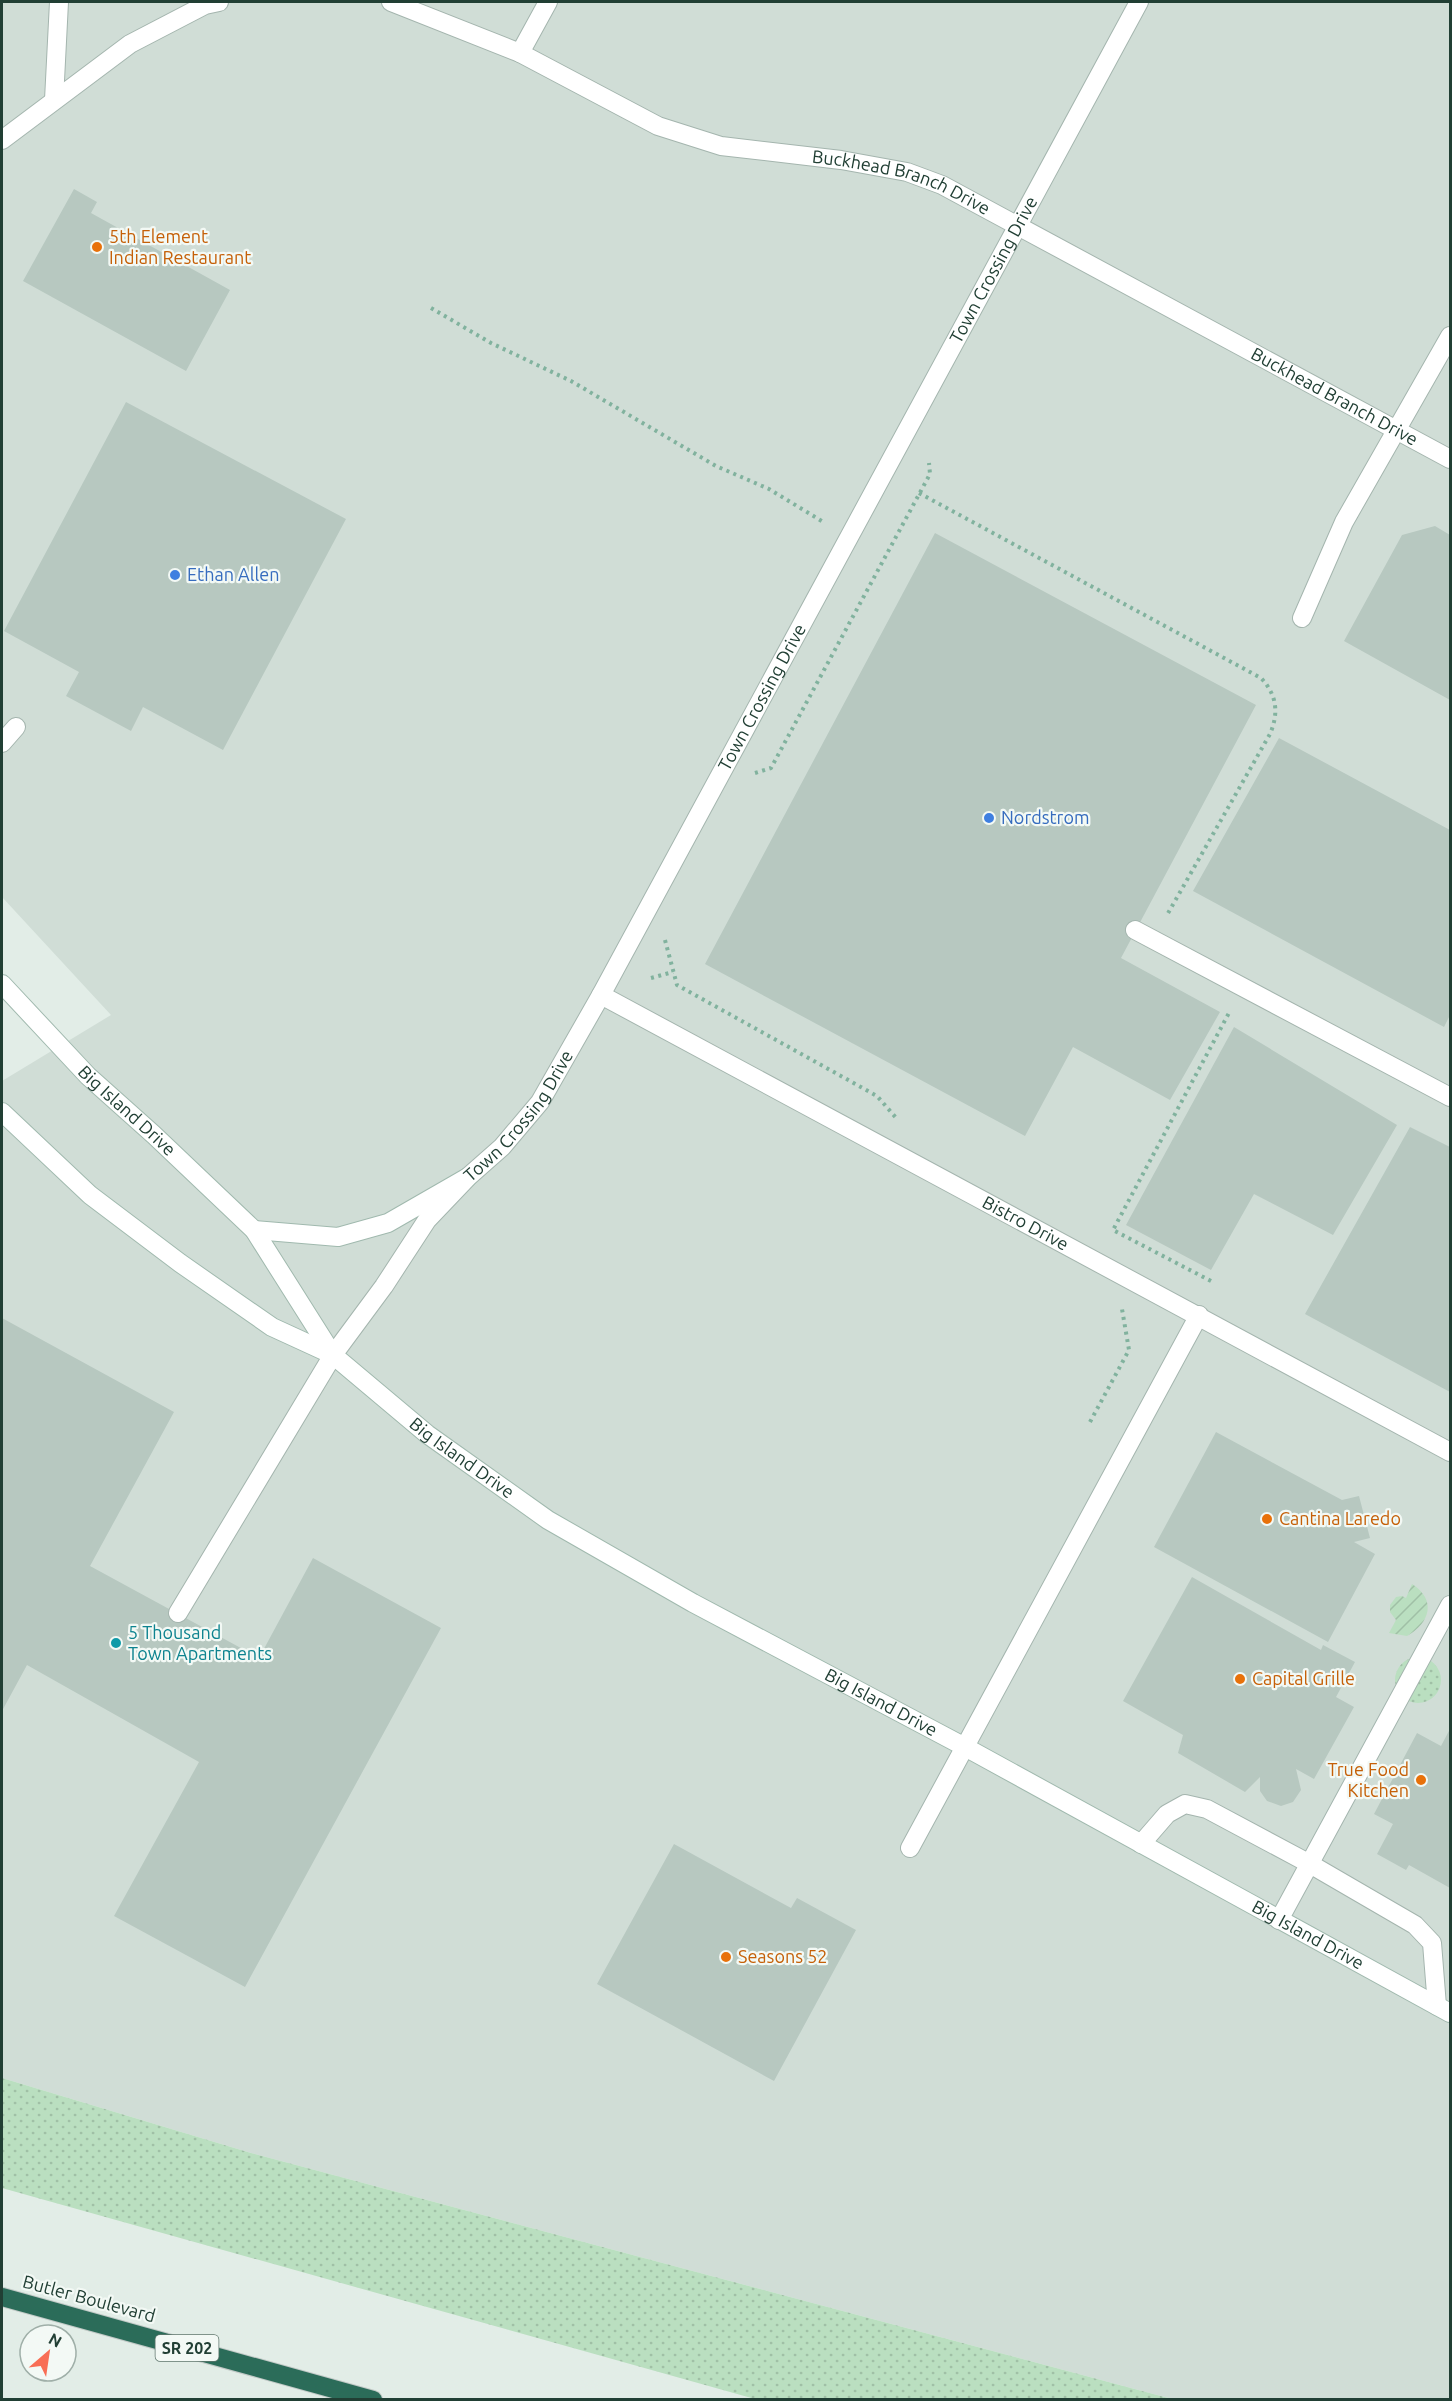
<svg xmlns="http://www.w3.org/2000/svg" width="1452" height="2401" viewBox="0 0 1452 2401" font-family="Ubuntu,sans-serif">
<style>
.built{fill:#d0ddd6}
.grass{fill:url(#grass-dots)}
.garden{fill:url(#garden-furrows)}
.building{fill:#b7c8c0}
.lines{fill:none;stroke-linecap:round;stroke-linejoin:round}
.lane-casing{stroke:#a4b5ae;stroke-width:20}
.street-casing{stroke:#a4b5ae;stroke-width:20}
.secondary-casing{stroke:#a0b9ae;stroke-width:20}
.highway-casing{stroke:#c1c9c6;stroke-width:20}
.path{stroke:#81b29e;stroke-width:4;stroke-dasharray:3 4.5;stroke-linecap:butt}
.lane{stroke:#fff;stroke-width:18}
.street{stroke:#fff;stroke-width:18}
.secondary{stroke:#fff;stroke-width:18}
.highway{stroke:#2b6c59;stroke-width:18}
.food-dot{fill:#e8710a;stroke:#f3f9f5;stroke-width:2}
.shop-dot{fill:#3f7fe0;stroke:#f3f9f5;stroke-width:2}
.culture-dot{fill:#0f9aa8;stroke:#f3f9f5;stroke-width:2}
.labels{text-anchor:middle;stroke-width:4.5;stroke-linejoin:round;paint-order:stroke}
.shield{fill:#f3f9f5;stroke:#60776e;stroke-width:1.5}
.shield-label{font-size:16px;font-weight:bold;fill:#213f34}
.street-label{font-size:18px;fill:#213f34;stroke:#f3f9f5}
.food-label{font-size:18px;fill:#c56008;stroke:#f3f9f5;text-anchor:start}
.shop-label{font-size:18px;fill:#366cbe;stroke:#f3f9f5;text-anchor:start}
.culture-label{font-size:18px;fill:#0d838f;stroke:#f3f9f5;text-anchor:start}
</style>
<defs>
<pattern id="grass-dots" width="8" height="8" patternUnits="userSpaceOnUse" patternTransform="scale(1.5)"><rect width="8" height="8" fill="#badfc0"/><path d="M2 2h.1M6 6h.1" fill="none" stroke="#a0c0a6" stroke-width="1.8" stroke-linecap="round"/></pattern>
<pattern id="garden-furrows" width="10" height="10" patternUnits="userSpaceOnUse" patternTransform="scale(1.5)"><rect width="10" height="10" fill="#badfc0"/><path d="M-1 1l2-2M0 10L10 0M9 11l2-2" fill="none" stroke="#a0c0a6"/></pattern>
</defs>
<rect width="100%" height="100%" fill="#e2ede7"/>
<path class="built" d="M2,2H1450V2399H1172L251,2153L2,2078V1081L111,1015L2,897Z"/>
<path class="grass" d="M1395 1680a23 23 0 1 1 46 0a23 23 0 1 1-46 0Z
M2,2078L251,2153L1172,2399H755L2,2188Z"/>
<path class="garden" d="M1412,1584C1437,1600 1430,1623 1407,1636L1389,1633L1396,1620L1390,1612V1605L1396,1597L1402,1596L1406,1598Z"/>
<path class="building" d="M74,189L97,202L91,213L230,290L186,371L23,281Z
M126,402L346,519L223,750L143,707L131,731L66,696L79,672L4,631Z
M1435,526L1450,535V700L1344,641L1402,535Z
M935,533L1256,705L1121,958L1220,1012L1170,1100L1073,1047L1025,1136L705,964Z
M1279,738L1450,830V1015L1444,1027L1193,891Z
M1234,1027L1397,1125L1333,1235L1254,1194L1211,1270L1126,1225Z
M1410,1127L1450,1147V1392L1305,1314Z
M2,1318L174,1412L90,1566L259,1658L313,1558L441,1628L245,1987L114,1916L199,1762L27,1665L2,1711Z
M1216,1432L1342,1500L1359,1496L1370,1538L1354,1542L1375,1554L1328,1642L1154,1547Z
M1192,1577L1321,1650L1323,1645L1355,1662L1336,1697L1354,1707L1314,1779L1296,1769L1301,1790L1293,1802L1281,1806L1267,1801L1260,1791V1777L1245,1792L1178,1753L1183,1735L1123,1701Z
M1450,1729V1888L1409,1865L1406,1870L1377,1854L1393,1824L1374,1814L1417,1733L1441,1746Z
M674,1844L791,1908L797,1898L856,1930L774,2081L597,1984Z"/>
<g class="lines">
<defs>
<path id="lane" d="M520,53L548,2
M54,100L59,2
M1302,618L1344,522L1450,336
M2,743L16,727
M178,1613L333,1355
M1141,1844L1167,1814L1185,1804L1207,1809L1310,1864L1415,1925L1432,1943L1437,2006
M910,1848L1199,1315"/>
<g id="street">
<path id="s1" d="M391,2L520,53L658,126L721,146L841,160L907,172L942,185L1450,459"/>
<path d="M2,140L130,44L205,5L219,2"/>
<path d="M1135,930L1450,1097"/>
<path id="s2" d="M601,995L1450,1452"/>
<path id="s3" d="M333,1355L384,1286L427,1220L468,1177L502,1147L540,1102L601,995L1139,2"/>
<path d="M1279,1920L1450,1605"/>
</g>
<g id="secondary">
<path id="s4" d="M2,984L88,1076L154,1135L254,1230L333,1355"/>
<path id="s5" d="M2,1112L90,1195L180,1263L272,1327L333,1355L427,1434L548,1520L693,1603L965,1747L1450,2013"/>
<path d="M254,1230L338,1237L388,1223L468,1177"/>
</g>
<path id="highway" d="M2,2297L373,2400"/>
</defs>
<use href="#lane" class="lane-casing"/>
<use href="#street" class="street-casing"/>
<use href="#secondary" class="secondary-casing"/>
<use href="#highway" class="highway-casing"/>
<path class="path" d="M431,308L491,343L571,381L716,466L769,489L825,523
M919,493L1261,678C1277,695 1279,713 1270,734L1167,915
M755,773L771,768L930,474L929,463
M665,940L677,985L877,1096L898,1120
M651,978L673,972
M1211,1281L1113,1230L1230,1011
M1090,1422L1129,1350L1122,1309"/>
<use href="#lane" class="lane"/>
<use href="#street" class="street"/>
<use href="#secondary" class="secondary"/>
<use href="#highway" class="highway"/>
</g>
<g class="food-dot">
<circle cx="97" cy="247" r="6"/>
<circle cx="1267" cy="1519" r="6"/>
<circle cx="1240" cy="1679" r="6"/>
<circle cx="1421" cy="1780" r="6"/>
<circle cx="726" cy="1957" r="6"/>
</g>
<g class="shop-dot">
<circle cx="175" cy="575" r="6"/>
<circle cx="989" cy="818" r="6"/>
</g>
<circle class="culture-dot" cx="116" cy="1643" r="6"/>
<g class="labels">
<rect class="shield" x="155.5" y="2335" width="63" height="26" rx="4.5"/>
<g class="shield-label">
<text x="187" y="2354">SR 202</text>
</g>
<g class="street-label">
<text dy="6" stroke="none"><textPath href="#s1" startOffset="546">Buckhead Branch Drive</textPath></text>
<text dy="6" stroke="none"><textPath href="#s3" startOffset="1276">Town Crossing Drive</textPath></text>
<text dy="6" stroke="none"><textPath href="#s1" startOffset="1032">Buckhead Branch Drive</textPath></text>
<text dy="6" stroke="none"><textPath href="#s3" startOffset="790">Town Crossing Drive</textPath></text>
<text dy="6" stroke="none"><textPath href="#s4" startOffset="178">Big Island Drive</textPath></text>
<text dy="6" stroke="none"><textPath href="#s3" startOffset="304">Town Crossing Drive</textPath></text>
<text dy="6" stroke="none"><textPath href="#s2" startOffset="482">Bistro Drive</textPath></text>
<text dy="6" stroke="none"><textPath href="#s5" startOffset="578">Big Island Drive</textPath></text>
<text dy="6" stroke="none"><textPath href="#s5" startOffset="1064">Big Island Drive</textPath></text>
<text dy="6" stroke="none"><textPath href="#s5" startOffset="1550">Big Island Drive</textPath></text>
<text transform="translate(89 2299) rotate(15)" y="6">Butler Boulevard</text>
</g>
<g class="food-label">
<text x="109" y="243">5th Element<tspan x="109" dy="21">Indian Restaurant</tspan></text>
<text x="1279" y="1525">Cantina Laredo</text>
<text x="1252" y="1685">Capital Grille</text>
<text x="1409" y="1776" text-anchor="end">True Food<tspan x="1409" dy="21">Kitchen</tspan></text>
<text x="738" y="1963">Seasons 52</text>
</g>
<g class="shop-label">
<text x="187" y="581">Ethan Allen</text>
<text x="1001" y="824">Nordstrom</text>
</g>
<g class="culture-label">
<text x="128" y="1639">5 Thousand<tspan x="128" dy="21">Town Apartments</tspan></text>
</g>
</g>
<rect width="1452" height="2401" fill="none" stroke="#213f34" stroke-width="6"/>
<g transform="translate(48 2353) rotate(29)"><circle r="28" fill="#f3f9f5" stroke="#9fafa8" stroke-width="1.5"/>
<path d="M0-4.5L10 22L0 15L-10 22Z" fill="#f86e55"/>
<text y="-9" font-size="16" font-weight="bold" text-anchor="middle" fill="#213f34">N</text>
</g>
</svg>
